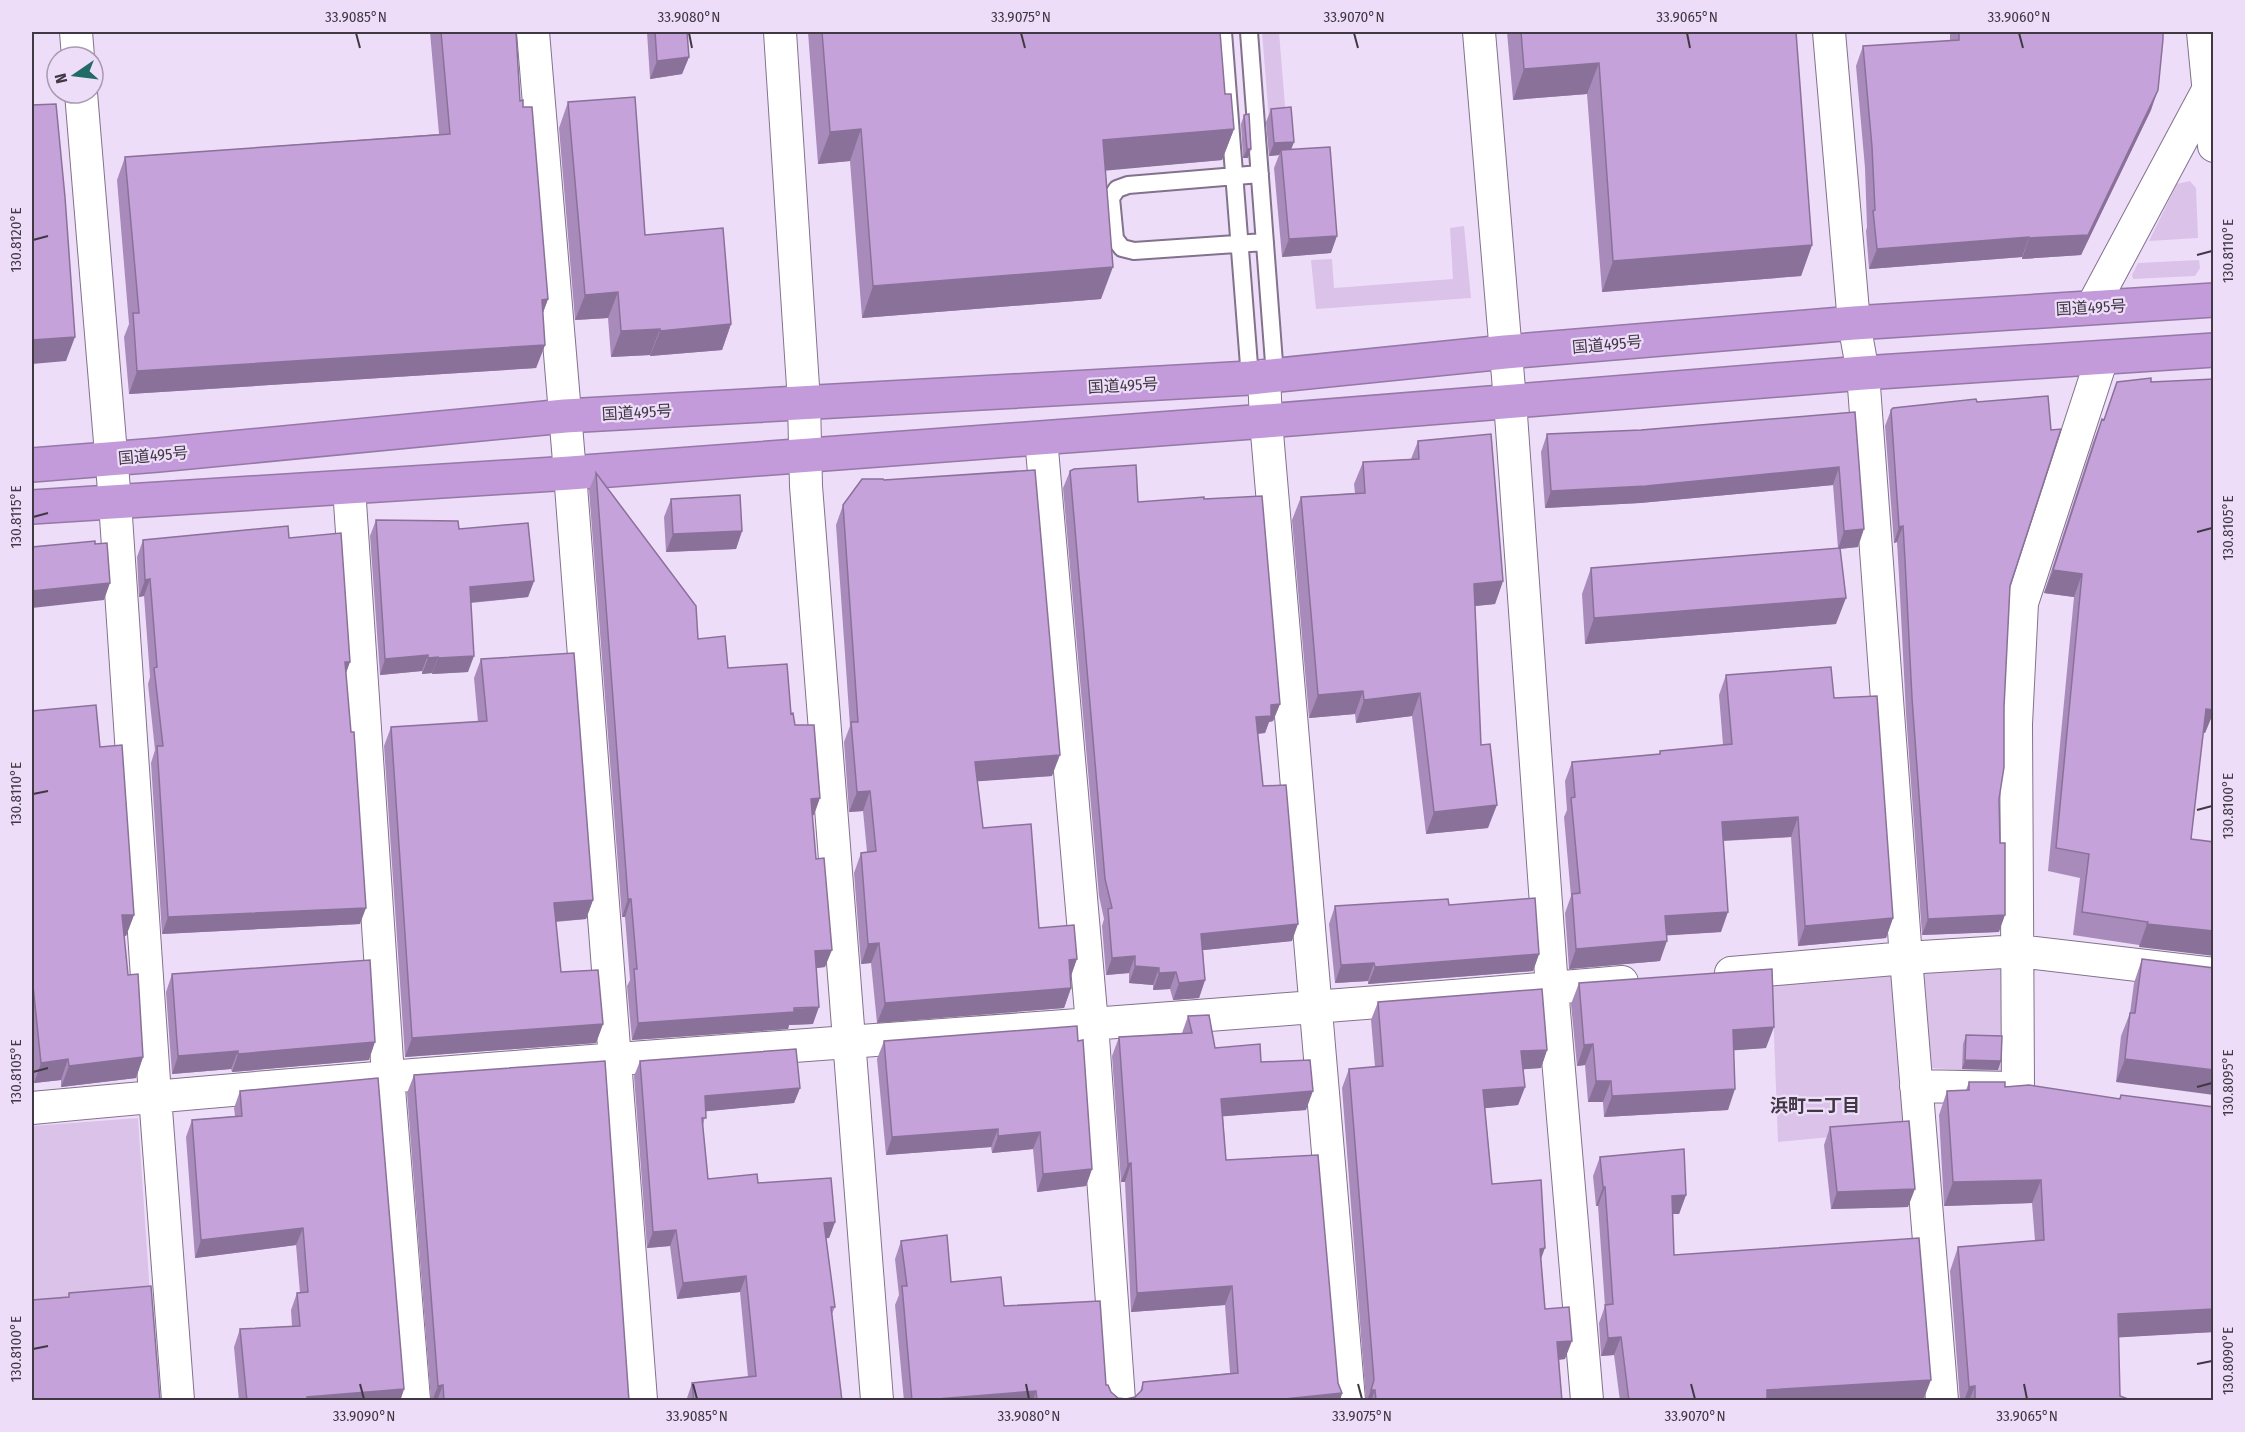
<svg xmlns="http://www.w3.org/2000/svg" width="2245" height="1432" viewBox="0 0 2245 1432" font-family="'Fira Sans Condensed','Noto Sans JP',sans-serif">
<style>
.green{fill:#dbc2e9}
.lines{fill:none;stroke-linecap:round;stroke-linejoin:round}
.lane-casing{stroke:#82728c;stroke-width:20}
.street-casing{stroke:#82728c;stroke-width:34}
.highway-casing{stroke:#9578a6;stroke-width:36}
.lane{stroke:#fff;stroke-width:16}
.street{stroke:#fff;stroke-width:32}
.highway{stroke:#c39ada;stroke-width:33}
.wall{fill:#a98bbb}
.shaded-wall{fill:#8a7199}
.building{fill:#c5a2da;stroke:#8a7199;stroke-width:1.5}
.ticks{fill:none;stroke:#403944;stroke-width:2}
.labels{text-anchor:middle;stroke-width:4.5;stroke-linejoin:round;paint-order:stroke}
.street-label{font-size:16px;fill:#403944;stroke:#eeddf9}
.neighbourhood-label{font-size:18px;font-weight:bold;fill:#403944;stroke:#eeddf9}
.neatline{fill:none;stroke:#403944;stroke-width:2}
.ticks-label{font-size:15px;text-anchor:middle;fill:#403944}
</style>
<rect width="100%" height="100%" fill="#eeddf9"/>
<path class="green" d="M1262,32H1279L1286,118L1269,119Z
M2190,181L2196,188L2198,238L2149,241L2177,184Z
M1464,226L1471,298L1316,309L1311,260L1332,259L1334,288L1453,279L1450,228Z
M2199,260L2200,268L2195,276L2133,279L2132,275L2138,263Z
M2006,965L2003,1073L1931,1068L1923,971Z
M1892,973L1904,1130L1778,1142L1772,982Z
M138,1118L150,1295L32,1306V1126Z"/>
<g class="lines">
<defs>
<path id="lane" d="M1223,32L1250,378
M1249,32L1275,376
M1260,174L1128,185L1117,189L1111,198L1115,239L1122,248L1134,251L1265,242"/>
<path id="street" d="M76,32L78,57
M533,32L570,473L641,1400
M780,32L804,402L806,486L877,1400
M1479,32L1510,401L1552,988L1587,1400
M1829,32L1854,323L1863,373L1906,958L1942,1400
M2203,32L2214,146
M81,93L115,502L155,1096L178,1400
M2092,307L2207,92
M1264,376L1266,421L1349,1400
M1041,438L1092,1024L1119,1400
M349,487L388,1076L414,1400
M1731,973L1906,958L2019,951L2214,974
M1916,1086L2011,1088
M2018,1088L2016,724L2022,603L2102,358
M32,1108C561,1058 1092,1028 1622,982"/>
<path id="highway" d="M32,465L158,455L565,416L1250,378L1505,352L1854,323L2214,300
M32,507L570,473L1266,421L1863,373L2214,350"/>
</defs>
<use href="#lane" class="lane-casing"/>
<use href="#street" class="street-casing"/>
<use href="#highway" class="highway-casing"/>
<use href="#lane" class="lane"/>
<use href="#street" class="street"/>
<use href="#highway" class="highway"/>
</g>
<path class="wall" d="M430,32H516L520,101L523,107L548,299L543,313L545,345L536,368L129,394L124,337L129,324L117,180L125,157L439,134Z
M647,32H687L689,57L682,74L650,79Z
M808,32H1220L1225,94L1234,129L1222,160L1105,170L1101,299L862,318L850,161L818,164Z
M1507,32H1796L1812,245L1801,276L1602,292L1587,94L1513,100Z
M1950,32H2163L2151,110L2081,255L2022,259V257L1869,269L1866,231L1867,227L1865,168L1856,66L1863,46L1950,41Z
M568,102L645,235L731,324L722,350L650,356V355L611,357L608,318L575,320L559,128Z
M1271,109L1294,142L1291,150L1331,253L1282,257L1274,168L1279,155L1269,156L1266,122Z
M1244,115L1248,158H1243L1241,124Z
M2214,379V711L2205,733H2203L2191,839L2139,947V945L2073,935L2080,878L2048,871L2074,597L2044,593L2093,442L2102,419H2104L2117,382H2151Z
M1891,410L2010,586L1999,799V932L1922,935L1906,714L1899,576L1897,542L1894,543L1885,426Z
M1855,412L1858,547L1840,549L1836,624L1585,644L1582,594L1591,568L1838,548L1833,485L1640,503L1545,508L1541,452L1547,434L1641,430Z
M1418,441L1503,581L1495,604L1475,606L1481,745L1488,828L1426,834L1412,716L1356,723L1355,714L1309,718L1292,520L1301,497L1355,493L1354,484L1363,462L1411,459Z
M1070,471L1138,502L1280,704L1273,721L1269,722L1265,733L1258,734L1263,786L1292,941L1203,950L1205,980L1199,998L1173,1000L1170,989L1153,990V985L1129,983V973L1106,975L1102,926L1104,919L1099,896L1063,488Z
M596,473L698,639L728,668L791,714L795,725L814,815L812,816L825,967L816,968L813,1024L789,1025L788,1029L632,1040L627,986L630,980L625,917H622L589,490Z
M884,480L1052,776L977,781L983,828L1039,928L1071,978V988L1064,1008L877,1023L871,963L861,964L854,873L861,853L867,852L863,811L849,812L844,742L850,726L836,525L843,505Z
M671,499L742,531L736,549L666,552L664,517Z
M376,520L534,581L528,597L471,603L468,672L432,674V673L422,674V671L380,675L370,536Z
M289,538L346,672L360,924L162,934L151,763L155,750L148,684L150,677L144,596L139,597L137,557L143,540Z
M481,659L593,900L586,919L556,922L561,972L603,1024L596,1043L405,1057L384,746L391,727L478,722L474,678Z
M1726,675L1834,698L1893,918L1886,938L1798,946L1791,837L1724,841L1721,932L1667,935L1660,961L1569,969L1565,913L1571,896L1564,817L1567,810L1565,781L1572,762L1659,754L1660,751L1723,745L1719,695Z
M32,711L100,747L134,915L126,936H124L128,975L143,1057L136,1078L61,1087V1080L34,1083L32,1063Z
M1449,905L1539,954L1533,971L1368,984V981L1335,983L1329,924L1335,906Z
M2142,959L2214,968L2116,1082L2121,1036L2130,1013L2134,983Z
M172,974L369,1060L232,1072L231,1069L172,1074L166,992Z
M1579,983L1766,1048L1734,1050L1728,1110L1604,1117L1603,1102H1588L1585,1065L1577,1066L1571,1004Z
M1378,1002L1547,1050L1541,1068L1523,1069L1525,1087L1518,1105L1485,1108L1492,1184L1541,1258L1545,1309L1565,1359L1559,1360L1562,1401H1366L1342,1088L1349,1069L1375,1067L1371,1020Z
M1188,1016L1215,1048L1261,1062L1306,1110L1223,1116L1226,1160L1338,1383L1342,1393L1340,1401H904L895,1305L899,1295L895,1259L901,1241L951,1282L1004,1306L1106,1385L1111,1392L1118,1398L1126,1399L1135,1397L1140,1392L1143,1382L1230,1373L1225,1305L1131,1312L1125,1182H1121L1112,1056L1119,1037L1182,1033Z
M1966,1035L1998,1070L1962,1069L1963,1044Z
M884,1041H1078L1092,1169L1086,1186L1037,1192L1033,1149L992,1153L991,1147L886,1155L877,1059Z
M640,1061L800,1088L794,1103L706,1111L703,1126L708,1179L758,1183L835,1222L829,1238H826L835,1307L832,1314L842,1401H687V1398L692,1383L748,1377L740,1292L677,1299L670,1246L647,1248L634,1076Z
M414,1075L629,1401H431L407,1093Z
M1969,1082L2005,1087L2119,1099L2121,1095L2214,1107V1332L2118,1337L2120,1396L2133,1401H1960L1950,1271L1958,1247L2035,1241L2032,1203L1944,1206L1939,1115L1947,1091L1966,1090Z
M240,1091L404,1389L400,1401H239L234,1347L240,1329L292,1326L291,1310L297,1293H300L296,1245L195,1258L186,1137L192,1120L235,1116L234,1108Z
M1830,1127L1908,1207L1831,1209L1824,1145Z
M1600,1157L1686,1195L1679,1214H1672L1674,1255L1924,1398L1889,1401H1620L1614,1355L1601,1356L1599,1323L1605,1306L1598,1206H1596L1593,1176Z"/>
<path class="shaded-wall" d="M689,57L682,74L650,79L657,61Z
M1599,63L1587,94L1513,100L1524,69Z
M2158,90L2151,110L2081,255L2022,259L2029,238Z
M861,129L850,161L818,164L830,132Z
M1234,129L1222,160L1091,172L1103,140Z
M1294,142L1289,154L1281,150L1279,155L1269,156L1274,143Z
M1247,149H1251L1248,158H1243Z
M1337,236L1331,253L1282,257L1289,239Z
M2029,237L2022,257L1869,269L1877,249Z
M1812,245L1801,276L1602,292L1613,261Z
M1113,267L1101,299L862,318L873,286Z
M618,292L608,318L575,320L585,295Z
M548,299L539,323L542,300Z
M731,324L722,350L650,356L660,331Z
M660,329L650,355L611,357L621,331Z
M75,337L66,361L32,364V340Z
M545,345L536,368L129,394L137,371Z
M1839,467L1833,485L1640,503L1545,508L1551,491Z
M1903,526L1897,542L1894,543L1899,527Z
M1864,529L1858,547L1838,549L1844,531Z
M742,531L736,549L666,552L673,534Z
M2053,570L2082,574L2074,597L2044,593Z
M150,579L144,596L139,597L145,580Z
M534,581L528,597L464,603L470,587Z
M1503,581L1495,604L1466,607L1474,584Z
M110,583L104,600L32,608V591Z
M1846,598L1836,624L1585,644L1594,618Z
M428,655L422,671L380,675L385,659Z
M474,656L468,672L432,674L438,658Z
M438,657L432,673L422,674L428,658Z
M345,662H350L344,679Z
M1363,691L1355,714L1309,718L1318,695Z
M1420,693L1412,716L1356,723L1364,700Z
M1280,704L1273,721L1269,722L1265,733L1250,734L1256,717L1271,705Z
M2206,709L2214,710V711L2205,733L2198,732Z
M1060,755L1052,776L968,782L975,762Z
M870,791L863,811L849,812L857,792Z
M820,798L814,815L804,816L811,799Z
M1497,805L1488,828L1426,834L1434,812Z
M1798,817L1791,837L1715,841L1722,822Z
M628,899H631L625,917H622Z
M593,900L586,919L547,922L554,903Z
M366,908L360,924L162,934L168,917Z
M1728,912L1721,932L1658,936L1665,916Z
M122,915H134L126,936H114Z
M2005,915L1999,932L1922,935L1928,919Z
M1893,918L1886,938L1798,946L1805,926Z
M1298,924L1292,941L1195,951L1201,934Z
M2147,924L2214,931V956L2139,947Z
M1667,941L1660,961L1569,969L1576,949Z
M879,943L871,963L861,964L868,944Z
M832,950L825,967L809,969L815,951Z
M1539,954L1533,971L1368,984L1375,967Z
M1135,956L1129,973L1106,975L1112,958Z
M1077,959L1070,979L1069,960Z
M1374,963L1368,981L1335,983L1341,965Z
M1135,966L1159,968L1153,985L1129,983Z
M1176,972L1170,989L1153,990L1159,973Z
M1205,980L1199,998L1173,1000L1179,983Z
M1071,988L1064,1008L877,1023L885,1003Z
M819,1007L813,1024L789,1025L788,1029L632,1040L638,1023Z
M603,1024L596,1043L405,1057L412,1038Z
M1774,1027L1766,1048L1725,1051L1733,1030Z
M375,1042L369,1060L232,1072L238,1054Z
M1593,1044L1585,1065L1577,1066L1584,1045Z
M1547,1050L1541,1068L1515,1070L1521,1051Z
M238,1051L231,1069L172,1074L178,1056Z
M143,1057L136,1078L61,1087L69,1066Z
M68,1059L61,1080L34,1083L41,1063Z
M2125,1059L2214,1070V1095L2116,1082Z
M1965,1060L2001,1061L1998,1070L1962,1069Z
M1596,1081H1611L1603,1102H1588Z
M1525,1087L1518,1105L1477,1109L1483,1090Z
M800,1088L794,1103L699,1112L705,1096Z
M1735,1089L1728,1110L1604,1117L1612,1096Z
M1313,1091L1306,1110L1215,1117L1221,1099Z
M998,1129L991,1147L886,1155L892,1137Z
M1040,1132L1033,1149L992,1153L998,1136Z
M1131,1163L1125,1182H1121L1128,1164Z
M1092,1169L1086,1186L1037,1192L1043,1174Z
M2041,1180L2032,1203L1944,1206L1953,1182Z
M1603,1187H1605L1598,1206H1596Z
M1915,1189L1908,1207L1831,1209L1837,1192Z
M1686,1195L1679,1214H1665L1672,1196Z
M835,1222L829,1238L819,1239L824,1223Z
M303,1228L296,1245L195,1258L201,1240Z
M676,1230L670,1246L647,1248L653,1232Z
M1545,1248L1538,1267L1540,1249Z
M746,1276L740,1292L677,1299L683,1283Z
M1232,1286L1225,1305L1131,1312L1137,1293Z
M2214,1309V1332L2109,1338L2118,1314Z
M1621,1337L1614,1355L1601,1356L1608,1338Z
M1572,1341L1565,1359L1550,1360L1557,1342Z
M1931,1380L1924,1398L1889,1401H1763L1767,1390Z
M443,1385L437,1401H432L438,1386Z
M1975,1386L1969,1401H1964L1969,1387Z
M404,1389L400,1401H306L307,1397Z
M1371,1390H1375L1371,1401H1367Z
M1036,1391L1033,1401H913Z
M1342,1393L1340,1401H1264Z"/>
<path class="building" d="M441,32H516L520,101L523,100V107H532L548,299L542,300L545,345L137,371L133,313H139L125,157L450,134Z
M655,32H687L689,57L657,61Z
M822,32H1220L1225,94H1231L1234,129L1103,140L1113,267L873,286L861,129L830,132Z
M1521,32H1796L1812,245L1613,261L1599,63L1524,69Z
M1959,32H2163V39L2158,90L2088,235L2029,238V237L1877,249L1873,211L1875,210L1872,147L1863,46L1959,40Z
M635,97L645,235L723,228L731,324L660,331V329L621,331L618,292L585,295L568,102Z
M56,104L65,197L75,337L32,340V105Z
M1291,107L1294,142L1274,143L1271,109Z
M1249,114L1251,149H1247L1244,115Z
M1330,147L1337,236L1289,239L1281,150Z
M2151,378V382L2214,379V710L2206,709L2191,839L2214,842V931L2147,924L2148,922L2082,912L2089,854L2056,848L2082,574L2053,570L2102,419L2104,420L2117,382Z
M2048,396L2051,430L2061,429L2010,586L2004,707V767L1999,799L2000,843H2005V915L1928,919L1912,698L1905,560L1903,526L1899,527L1891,410L1893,408L1976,399L1977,402Z
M1855,412L1864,529L1844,531L1839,467L1646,486L1551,491L1547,434L1641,430Z
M1491,434L1503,581L1474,584L1481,745L1490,744L1497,805L1434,812L1420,693L1364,700L1363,691L1318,695L1301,497L1365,493L1363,462L1419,459L1418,441Z
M1136,465L1138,502L1204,497V499L1262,496L1280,704L1271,705V716L1256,717L1263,786L1286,785L1298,924L1201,934L1205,980L1179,983L1176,972L1159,973V968L1135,966V956L1112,958L1108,909L1112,908L1105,879L1070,471L1074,469Z
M1035,470L1060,755L975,762L983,828L1031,824L1039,928L1074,925L1077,959L1069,960L1071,988L885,1003L879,943L868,944L861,853L876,851L870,791L857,792L851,722H858L843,505L862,479H883L884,480Z
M596,473L696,606L698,639L725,636L728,668L787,664L791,714L793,713L795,725H814L820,798L811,799L816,859L824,858L832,950L815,951L819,1007L794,1008V1012L638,1023L634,969H637L631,899H628Z
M740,495L742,531L673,534L671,499Z
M376,520L458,521L459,529L528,523L534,581L470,587L474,656L438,658V657L428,658V655L385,659Z
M288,526L289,538L341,533L350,662H345L351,732H354L366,908L168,917L157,746H163L154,668L157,667L150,579L145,580L143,540Z
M95,541V544L107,543L110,583L32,591V547Z
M1840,548L1846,598L1594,618L1591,568Z
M574,653L593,900L554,903L561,972L598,970L603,1024L412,1038L391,727L487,721L481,659Z
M1831,667L1834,698L1877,696L1893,918L1805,926L1798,817L1722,822L1728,912L1665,916L1667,941L1576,949L1572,894L1580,893L1571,798L1575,797L1572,762L1660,754V751L1732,744L1726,675Z
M96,705L100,747L122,745L134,915H122L128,975L138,974L143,1057L69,1066L68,1059L41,1063L32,976V711Z
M1535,898L1539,954L1375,967L1374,963L1341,965L1335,906L1448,899L1449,905Z
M2142,959L2214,968V1070L2125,1059L2130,1013H2135Z
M370,960L375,1042L238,1054V1051L178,1056L172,974Z
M1772,969L1774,1027L1733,1030L1735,1089L1612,1096L1611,1081H1596L1593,1044L1584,1045L1579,983Z
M1542,989L1547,1050L1521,1051L1525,1087L1483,1090L1492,1184L1541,1180L1545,1248L1540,1249L1545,1309L1569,1307L1572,1341L1557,1342L1562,1401H1376L1375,1390H1371L1374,1380L1349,1069L1383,1066L1378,1002Z
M1209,1015L1215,1048L1260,1044L1261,1062L1310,1060L1313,1091L1221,1099L1226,1160L1318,1155L1338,1383L1342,1393L1264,1401H1037L1036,1391L912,1401L902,1286H907L901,1241L947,1235L951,1282L1001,1277L1004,1306L1100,1301L1106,1385H1108L1111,1392L1118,1398L1126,1399L1135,1397L1142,1390L1143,1382L1238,1373L1232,1286L1137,1293L1131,1163L1128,1164L1119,1037L1192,1033L1188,1016Z
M1077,1026L1078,1041L1083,1040L1092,1169L1043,1174L1040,1132L998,1136V1129L892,1137L884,1041Z
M1966,1035L2002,1036L2001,1061L1965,1060Z
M796,1049L800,1088L705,1096L706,1118H702L708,1179L757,1174L758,1183L831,1178L835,1222L824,1223L835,1307H831L842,1401H694L692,1383L756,1376L746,1276L683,1283L676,1230L653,1232L640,1061Z
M605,1061L629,1401H444L443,1385L438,1386L414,1075Z
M378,1078L404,1389L307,1397V1401H247L240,1329L300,1326L297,1293L308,1292L303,1228L201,1240L192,1120L242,1116L240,1091Z
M1969,1082H2005V1087L2029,1085L2120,1099L2121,1095L2214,1107V1309L2118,1314L2120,1396L2133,1401H1975V1386L1969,1387L1958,1247L2044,1240L2041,1180L1953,1182L1947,1091L1969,1090Z
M1909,1121L1915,1189L1837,1192L1830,1127Z
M1684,1149L1686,1195L1672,1196L1674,1255L1919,1238L1931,1380L1767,1390V1401H1629L1621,1337L1608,1338L1605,1305L1613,1304L1605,1187H1603L1600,1157Z
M151,1286L160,1401H32V1300L69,1297V1293Z"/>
<path class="ticks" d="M356,33L360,48M689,33L692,48M1021,33L1025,48M1354,33L1358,48M1687,33L1690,48M2019,33L2023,48M33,240L48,236M2197,255L2212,251M33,517L48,513M2197,532L2212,528M33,794L48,791M2197,810L2212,806M33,1072L48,1068M2197,1087L2212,1083M33,1349L48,1346M2197,1364L2212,1361M360,1384L364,1399M693,1384L697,1399M1026,1384L1029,1399M1358,1384L1362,1399M1691,1384L1695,1399M2024,1384L2027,1399"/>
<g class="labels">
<g class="street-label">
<text transform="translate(2091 307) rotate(-3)" y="6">国道495号</text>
<text transform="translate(1607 344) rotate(-5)" y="6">国道495号</text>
<text transform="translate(1123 385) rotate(-3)" y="6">国道495号</text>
<text transform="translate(637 412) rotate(-3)" y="6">国道495号</text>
<text transform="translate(153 455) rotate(-5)" y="6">国道495号</text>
</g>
<g class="neighbourhood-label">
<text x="1815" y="1112">浜町二丁目</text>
</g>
</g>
<rect width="2245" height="1432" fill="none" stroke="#eeddf9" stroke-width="66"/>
<g transform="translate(75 75) rotate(256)"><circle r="28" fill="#eeddf9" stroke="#a89bb1" stroke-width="1.5"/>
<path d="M0-4.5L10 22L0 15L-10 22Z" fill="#216b66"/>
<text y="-9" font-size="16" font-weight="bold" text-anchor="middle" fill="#403944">N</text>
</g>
<rect x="33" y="33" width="2179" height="1366" class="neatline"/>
<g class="ticks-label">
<text x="356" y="22">33.9085°N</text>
<text x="689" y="22">33.9080°N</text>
<text x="1021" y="22">33.9075°N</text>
<text x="1354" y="22">33.9070°N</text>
<text x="1687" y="22">33.9065°N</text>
<text x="2019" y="22">33.9060°N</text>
<text transform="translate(16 240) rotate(-90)" y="5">130.8120°E</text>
<text transform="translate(2228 251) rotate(-90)" y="5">130.8110°E</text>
<text transform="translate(16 517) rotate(-90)" y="5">130.8115°E</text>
<text transform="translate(2228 528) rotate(-90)" y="5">130.8105°E</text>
<text transform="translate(16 794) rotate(-90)" y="5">130.8110°E</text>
<text transform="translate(2228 806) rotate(-90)" y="5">130.8100°E</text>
<text transform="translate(16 1072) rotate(-90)" y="5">130.8105°E</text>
<text transform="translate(2228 1083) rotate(-90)" y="5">130.8095°E</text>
<text transform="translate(16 1349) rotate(-90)" y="5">130.8100°E</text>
<text transform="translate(2228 1361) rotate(-90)" y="5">130.8090°E</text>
<text x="364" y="1421">33.9090°N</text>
<text x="697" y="1421">33.9085°N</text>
<text x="1029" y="1421">33.9080°N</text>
<text x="1362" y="1421">33.9075°N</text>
<text x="1695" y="1421">33.9070°N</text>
<text x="2027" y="1421">33.9065°N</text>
</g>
</svg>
